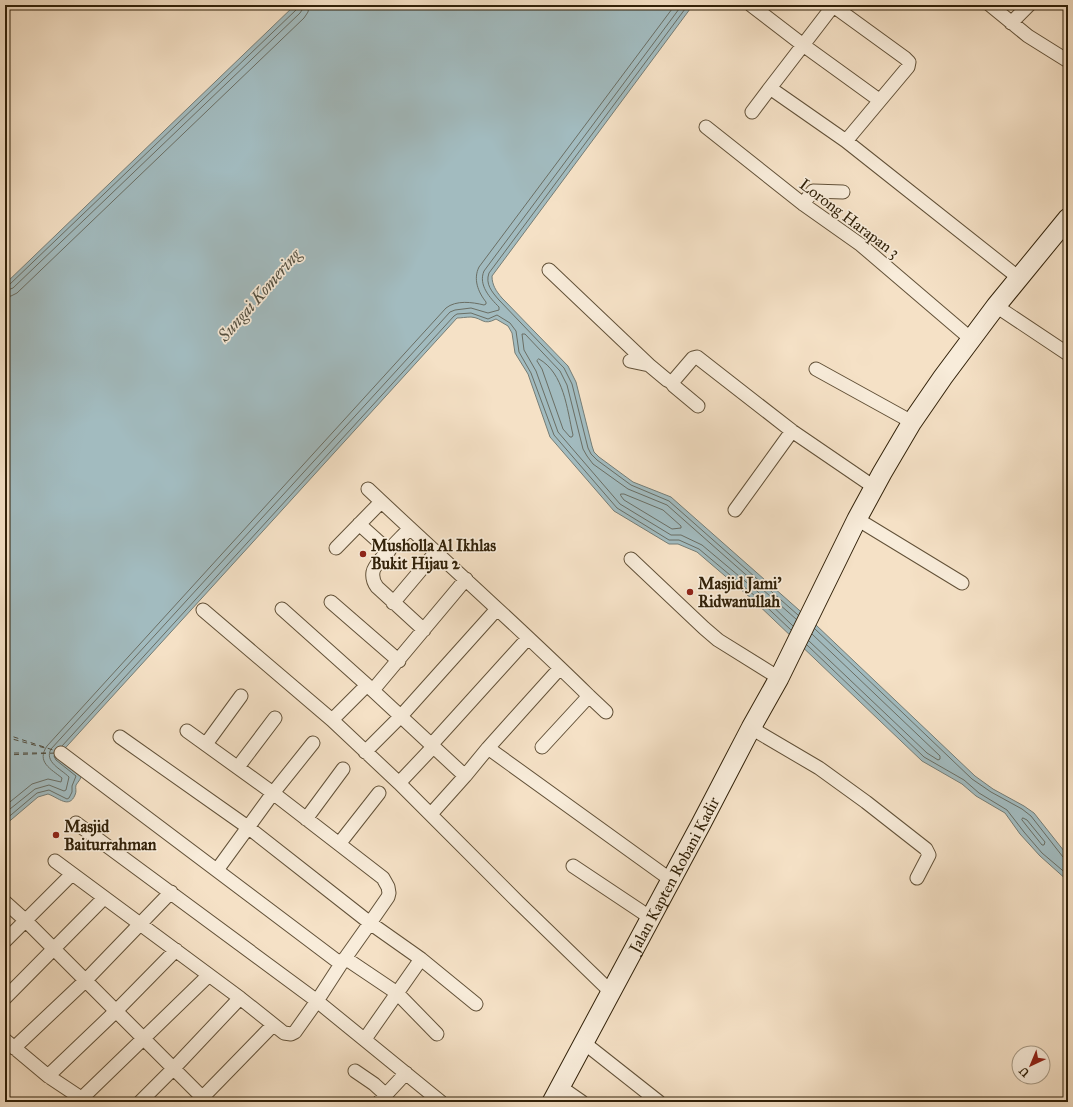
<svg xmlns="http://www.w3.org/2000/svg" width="1073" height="1107" viewBox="0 0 1073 1107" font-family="'IM FELL Great Primer',serif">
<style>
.water{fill:#a2bbbf;stroke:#757d76}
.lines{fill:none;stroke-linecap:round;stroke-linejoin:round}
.shore{stroke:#6a6e64;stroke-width:1}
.ferry{stroke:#534f40;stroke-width:1;stroke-dasharray:5 4;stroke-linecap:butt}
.minor-casing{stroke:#625138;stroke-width:15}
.secondary-casing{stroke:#312109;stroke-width:21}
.minor{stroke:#f8ecda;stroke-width:13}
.secondary{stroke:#f8ecda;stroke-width:19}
.poi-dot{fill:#8f2418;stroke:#f8ecda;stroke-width:1.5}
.labels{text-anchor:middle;stroke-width:3.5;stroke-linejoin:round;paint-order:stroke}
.street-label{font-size:16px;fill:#312109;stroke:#f8ecda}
.poi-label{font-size:16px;font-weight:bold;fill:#312109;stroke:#f8ecda;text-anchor:start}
.water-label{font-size:17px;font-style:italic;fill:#534f40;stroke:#f8ecda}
</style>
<rect width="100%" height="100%" fill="#f5e1c6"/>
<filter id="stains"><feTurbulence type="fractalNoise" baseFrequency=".005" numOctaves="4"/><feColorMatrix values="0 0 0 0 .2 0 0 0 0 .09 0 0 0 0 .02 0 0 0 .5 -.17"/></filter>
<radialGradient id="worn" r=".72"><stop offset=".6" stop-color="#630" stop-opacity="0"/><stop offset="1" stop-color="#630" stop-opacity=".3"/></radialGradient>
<path class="water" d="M295,5H693L492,276C492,285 496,291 502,298L568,366L576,382L592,446L594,452L599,457L633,482L671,497L816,625L975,776L993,789L1024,806L1034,813L1068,856V881L1040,856L1020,834L1005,813L976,796L962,784L922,761L752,599L697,552L678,544H669L614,511L550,437L528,374L515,353L512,333L508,326L496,319C483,326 483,318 471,317C466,317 461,318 457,318L58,756L79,773L81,777C80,780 78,782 76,785C75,788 77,791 75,795C69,809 59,798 48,794L38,797L5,825V284Z"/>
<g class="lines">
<path class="shore" d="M688,5L489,273C485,284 492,292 499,300L564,368L572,384L588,448L591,454L597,460L631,485L669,501L798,615
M5,286L9,285L296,10L298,5
M5,291L13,288L300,13L302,10L303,5
M5,297L11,296L17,293L304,18L308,12L309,5
M539,359C564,373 567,409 573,435L572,437H570L563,429L542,369L537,361Z
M621,494H624L663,510L681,526V528L672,529L624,500L621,496Z
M793,626L758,592L702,545L681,535H671L620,504L558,432L536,371L524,350L522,334H525L560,371L567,385L583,449L587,456L593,464L628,489L667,505L796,619
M815,629L972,779L991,792L1022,809L1031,816L1063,857L1068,858
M809,641L927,753L938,760L940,759V756L812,634
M807,645L924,757L964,780L979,793L1007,810L1024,832L1042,853L1068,875
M62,746L454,316L457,314L471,313L488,319L497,315L510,323L516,331L519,352L531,373L554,435L617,508L669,540H679L699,549L755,596L791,630
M5,806L32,784L48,779L61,782L62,778C51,769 36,762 47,746L446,308C456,300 472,302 484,305L486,304V302C478,292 473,279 479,267L675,5
M5,813L35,789L49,785L64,791L66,790L69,777C61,769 44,762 51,749L450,312L455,310L471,308L488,313L499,310V307C490,298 478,285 484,271L682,5
M1023,818L1027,820L1045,842L1044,845H1042L1022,820Z
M5,820L37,793L49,790L67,799L69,798L72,792V786L76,776L56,760L54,756"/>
<path class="ferry" d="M5,734L56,751
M5,737L45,748
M5,753H46
M5,755L56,753"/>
<defs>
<path id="minor" d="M751,5L803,45L879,100
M832,5L905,58L909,62L908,67L846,141
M990,5L1028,36L1068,61
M833,6L770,88L846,141L1019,278
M1011,23L1029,5
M752,112L770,88
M706,127L803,204L861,245L971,339
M803,204L813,191L843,192
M549,270L649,365
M996,306L1068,354
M630,361L649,365L667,380L671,382L675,379L693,358L697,357L792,431L874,487
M816,369L912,422
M671,382L674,386L698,406
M368,489C441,558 517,625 589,696L542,747
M735,510L792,431
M857,519L962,583
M359,524L389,551
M410,528C402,537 374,563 373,572C372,578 374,583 377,587L424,630
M336,548L378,505
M631,559L704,628L718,640L779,678
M331,602L399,661
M393,603L436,552
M282,609L367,685L465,776
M203,610L332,720L399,783L518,902L611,992
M373,690L466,579
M589,696L606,712
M332,720L367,685
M751,728L819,768L866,802L926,849L929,855L917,878
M187,731L273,793L313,743
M120,737L249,828L370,923L388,897L389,893L388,887L383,878L273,793L217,870
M206,744L241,696
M432,744L528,638
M488,748L671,880
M365,752L401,716L497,609
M61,753L341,964
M238,767L275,718
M399,783L434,746
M431,814L465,776L488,748L560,668
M306,819L343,769
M339,844L379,793
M55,861L240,998L284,1033L291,1034L295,1032L317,1001L76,823
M573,866L651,918
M5,902L25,920L202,1097
M5,941L72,874
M345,958L397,993L437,1034
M5,998L104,898
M365,1039L421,959
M5,1040L48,1076L87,1102
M583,1042L659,1102
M14,1048L85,981L171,892
M355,1071L374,1084L386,1095
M48,1076L116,1011L176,950
M559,1086L582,1102
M82,1098L209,975
M140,1102L173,1069L240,998
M198,1102L273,1025
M379,1102L406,1073
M441,1102L317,1001L341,964L370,923L421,959L476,1004"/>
<g id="secondary">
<path id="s1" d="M552,1102L701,824L751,728L779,678L857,519L882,473L912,422L943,377L996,306L1068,218"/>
</g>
</defs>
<use href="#minor" class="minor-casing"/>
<use href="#secondary" class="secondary-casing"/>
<use href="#minor" class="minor"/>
<use href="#secondary" class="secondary"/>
</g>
<g class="poi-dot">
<circle cx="363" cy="554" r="4"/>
<circle cx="690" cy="592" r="4"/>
<circle cx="56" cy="835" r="4"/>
</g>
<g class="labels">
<g class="street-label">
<text transform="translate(850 218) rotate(37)" y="6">Lorong Harapan 3</text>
<text dy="6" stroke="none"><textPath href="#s1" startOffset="258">Jalan Kapten Robani Kadir</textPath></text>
</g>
<g class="poi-label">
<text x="371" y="551">Musholla Al Ikhlas<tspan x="371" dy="18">Bukit Hijau 2</tspan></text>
<text x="698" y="589">Masjid Jami'<tspan x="698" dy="18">Ridwanullah</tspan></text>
<text x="64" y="832">Masjid<tspan x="64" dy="18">Baiturrahman</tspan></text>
</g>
<g class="water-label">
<text transform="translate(259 295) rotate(-49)" y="6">Sungai Komering</text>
</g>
</g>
<rect width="1073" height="1107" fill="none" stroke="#f5e1c6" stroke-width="20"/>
<rect x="6" y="6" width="1061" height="1095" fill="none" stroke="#312109" stroke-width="2"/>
<rect x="10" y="10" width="1053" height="1087" fill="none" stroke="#312109"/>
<g transform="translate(1031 1065) rotate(224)"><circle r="19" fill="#f8ecda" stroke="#a89b86"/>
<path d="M0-3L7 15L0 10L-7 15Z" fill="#8f2418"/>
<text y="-6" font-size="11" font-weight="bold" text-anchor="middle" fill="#312109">U</text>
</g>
<rect width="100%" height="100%" filter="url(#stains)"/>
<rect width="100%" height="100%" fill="url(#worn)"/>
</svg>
